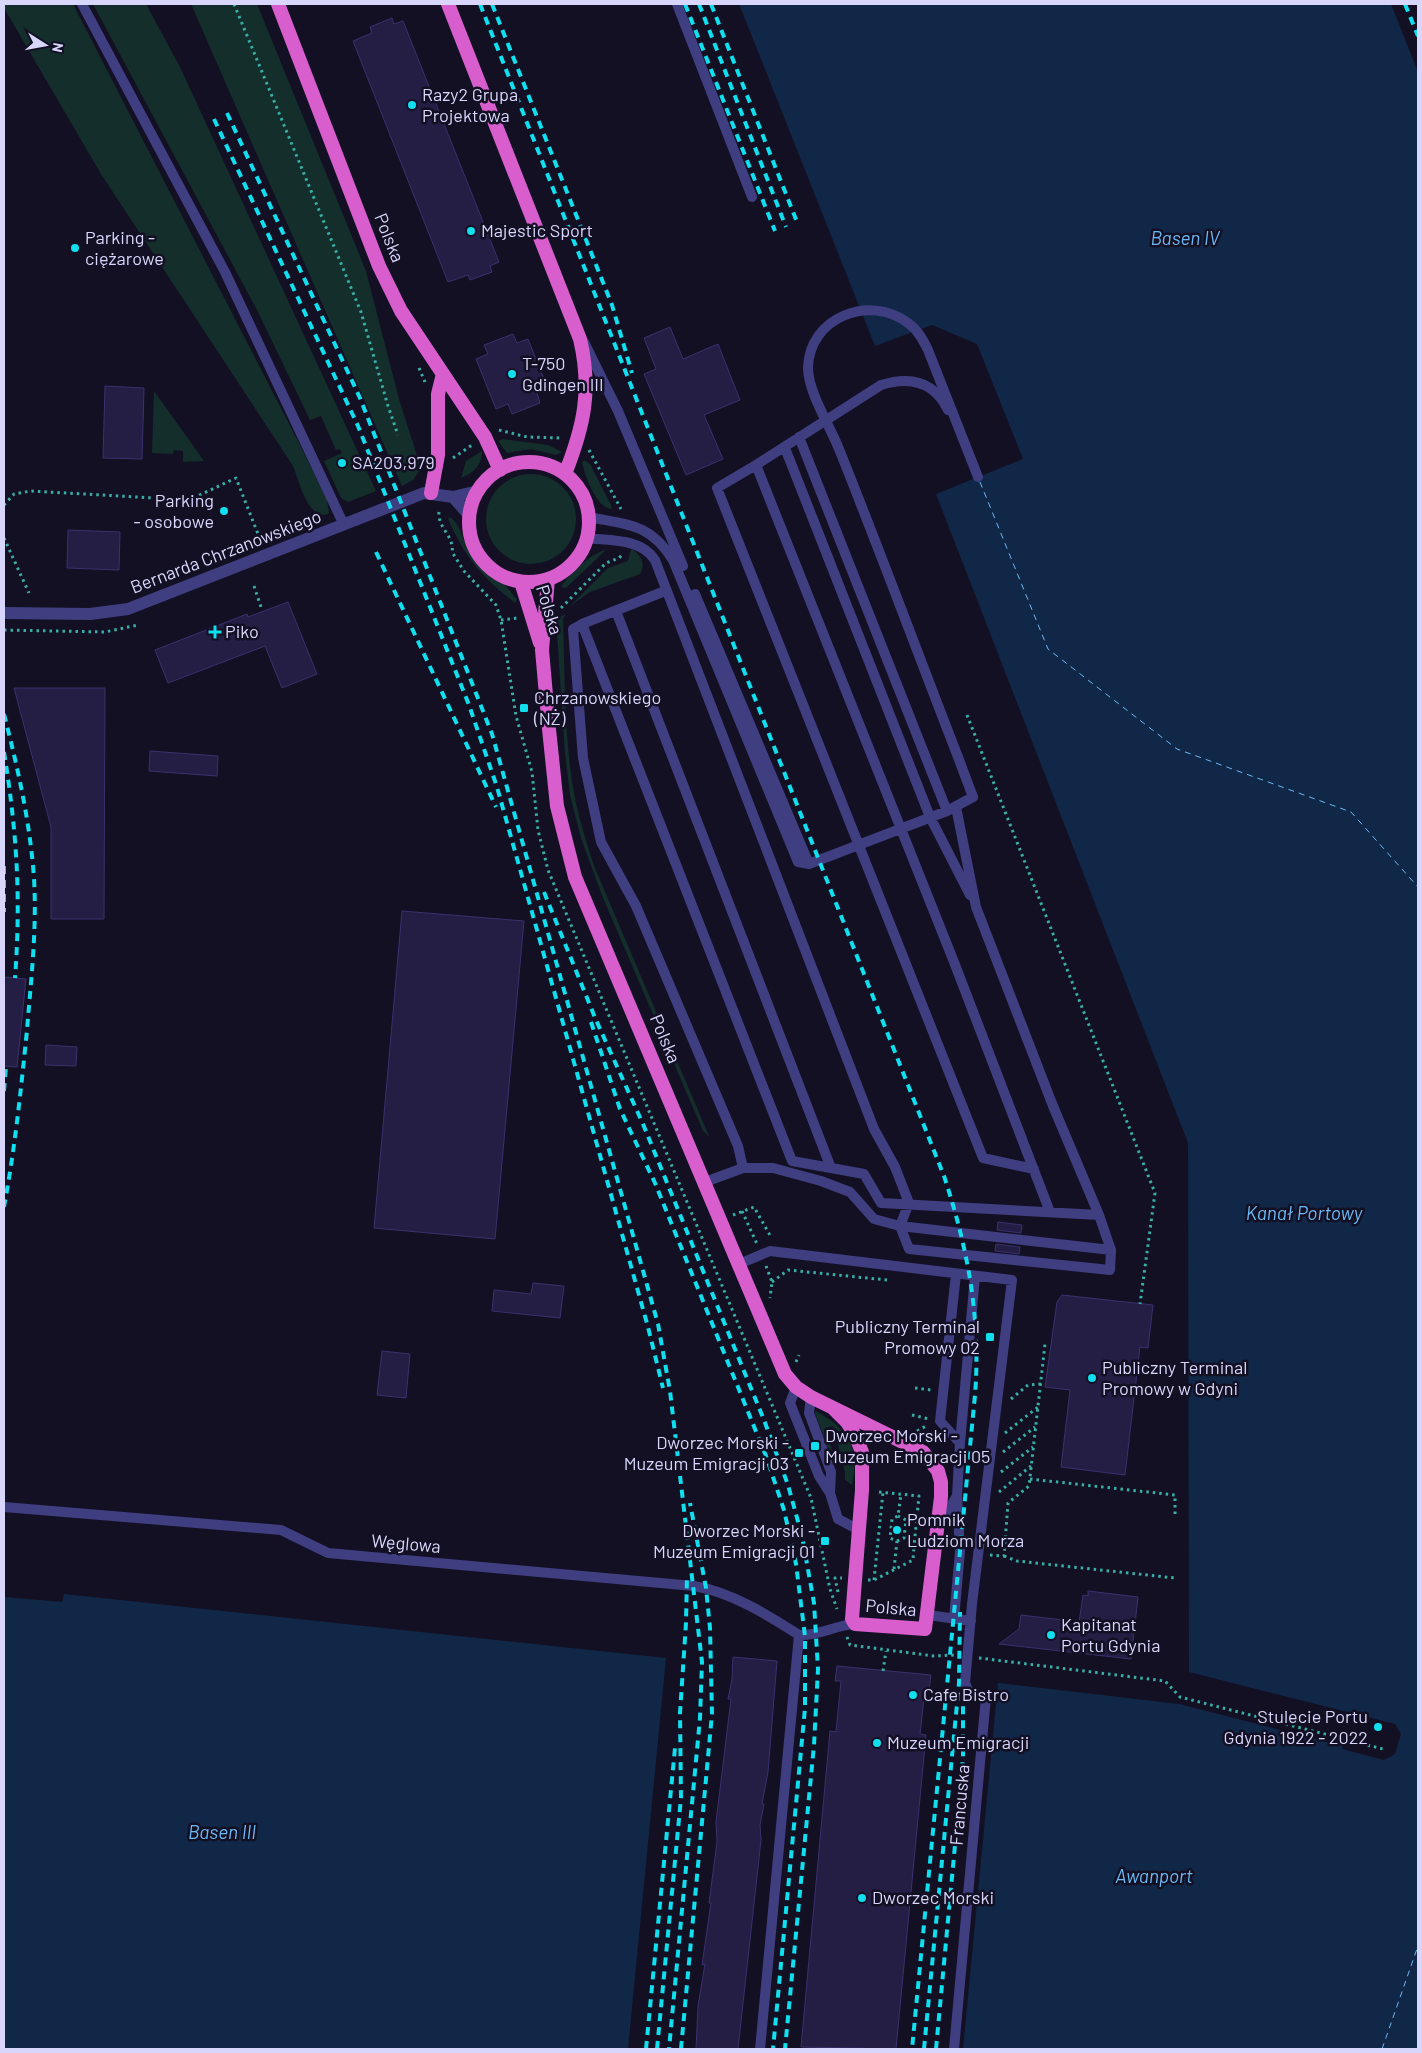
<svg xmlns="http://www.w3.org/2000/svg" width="1422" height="2053" viewBox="0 0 1422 2053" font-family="Barlow,sans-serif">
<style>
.green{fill:#142e2c}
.water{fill:#112747}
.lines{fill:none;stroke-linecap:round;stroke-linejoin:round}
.ferry{stroke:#6bb9f6;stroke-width:1;stroke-dasharray:6 5;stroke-linecap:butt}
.building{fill:#241d44;stroke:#3b316e}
.path{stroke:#37afa5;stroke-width:3;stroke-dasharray:2.5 4;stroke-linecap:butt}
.service{stroke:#3f3e80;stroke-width:10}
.tertiary{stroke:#3f3e80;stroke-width:12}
.trunk{stroke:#d85ece;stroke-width:14}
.rail{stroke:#0fdfef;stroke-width:4;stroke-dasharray:8 6;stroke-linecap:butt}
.service-bridge{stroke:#3f3e80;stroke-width:10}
.poi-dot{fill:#0fdfef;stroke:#131024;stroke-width:2}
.labels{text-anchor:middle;stroke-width:5;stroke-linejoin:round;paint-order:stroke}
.poi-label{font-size:18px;fill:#d9d6fc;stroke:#131024;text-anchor:start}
.street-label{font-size:18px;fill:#d9d6fc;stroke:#131024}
.water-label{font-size:19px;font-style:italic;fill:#6bb9f6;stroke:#131024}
</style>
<rect width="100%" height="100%" fill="#131024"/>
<path class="green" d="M4,4H73L304,453L327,500L329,513L325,515C306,515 299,480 293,466L101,174L4,8Z
M93,4H146L180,67L376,491L348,502L341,498L324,461L342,453L340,449L336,450L321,416L310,420L257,310Z
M191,4H257L366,271L399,399L421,468L413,480L402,486Z
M154,391L204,461L183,462V451L174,450L173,454L152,453Z
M503,439L548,445L562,452L556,455L531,449L507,453L498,441Z
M482,451C482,466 473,473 461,478L466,461Z
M584,460L590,464L612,507L611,509C595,506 586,477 582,463Z
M486 519a45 45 0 1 1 90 0a45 45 0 1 1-90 0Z
M450,517C460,524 462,537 467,547C476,567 489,573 505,585C508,588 513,596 517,599L515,603C481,576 466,559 448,519Z
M631,549C641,554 646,564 640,574L590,592L570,606L608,568L628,561Z
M606,550L566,588L561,587C568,575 592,552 606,550Z
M566,614L563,619C565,678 564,741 575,799C580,822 587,844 594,866L709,1136L703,1131L603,898L581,838L570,795L565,753L556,618Z
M816,1411C848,1429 860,1447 852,1485L845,1480V1472L833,1426L826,1428L832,1450L829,1451L815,1413Z"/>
<path class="water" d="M739,4H1391L1418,72V2049H963L998,1683L1179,1704L1343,1746L1342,1749L1384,1760L1395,1754L1401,1734L1395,1724L1189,1672L1188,1143L936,494L1023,459L977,344L932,325L875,346Z
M64,1594L666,1658L628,2049H4V1597L62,1602Z"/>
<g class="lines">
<path class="ferry" d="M980,482L1048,649L1177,749L1351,812L1418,887
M1382,2049L1418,1946"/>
</g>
<path class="building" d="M392,18L394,24L403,21L499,262L490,266L492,272L470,280L468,275L448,282L353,41L372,33L370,27Z
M670,327L683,359L718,344L740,400L704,415L723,459L686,475L644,374L656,369L644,338Z
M513,334L517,343L528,339L548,389L537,393L540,403L512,414L508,404L496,409L476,359L488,354L484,345Z
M105,386L144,388L142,459L103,458Z
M68,530L120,532L119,570L67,568Z
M288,602L317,674L282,688L265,646L168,683L155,650L247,614L248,617Z
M14,688H105L104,919H51V827Z
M150,751L218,756L217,776L149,771Z
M402,911L524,921L495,1239L374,1228Z
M4,977L26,979L17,1067L4,1066Z
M46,1045L77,1047L76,1066L45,1065Z
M998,1222L1022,1225L1021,1233L997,1230Z
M996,1244L1020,1247L1019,1254L995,1251Z
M533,1283L564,1286L560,1318L492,1311L494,1290L531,1294Z
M1062,1295L1153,1305L1148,1348L1140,1347L1125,1475L1061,1467L1070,1390L1045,1387L1057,1302Z
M382,1351L410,1354L406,1398L377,1395Z
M1088,1591L1138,1597L1131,1659L999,1644L1019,1629L1021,1615L1079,1622L1083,1595L1088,1596Z
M733,1657L777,1661L768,1772L762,1804H764L760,1825L761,1840L738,2049H696L698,2006L705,1964L702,1965L711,1903H709L717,1842L716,1822L731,1699H728L732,1679Z
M837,1666L931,1675L929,1690H925L920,1734L926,1735L896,2049L801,2047L830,1731L836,1732L841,1681H835Z"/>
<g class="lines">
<path class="path" d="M234,4L361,312L388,406L398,435
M419,368L425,382
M499,430L527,437L562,438
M589,450L621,509
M453,458L472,445
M4,505L14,494L31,491L189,500L236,478L260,539
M439,512C437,527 455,537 452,552L464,571L496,605L501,620L516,716L532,772L538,830L548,870L811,1498L830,1589L837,1609
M4,538L29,593
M254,586L261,607
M561,608L606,563L619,558L623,554
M501,620L517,618
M4,630L105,632L138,625
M967,715L1155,1193L1140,1304
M742,1211L757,1244
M733,1215L754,1207L771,1237
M766,1266L772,1282L770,1298
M772,1282L788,1270L887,1280
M796,1362L799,1355
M915,1388L931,1390
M1011,1399L1028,1385L1041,1384
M912,1415L929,1419
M917,1431L928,1425
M1005,1433L1038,1407
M1003,1452L1035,1427
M1001,1472L1033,1447
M1030,1479L1175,1495V1517
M879,1492L919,1496L914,1546
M999,1492L1031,1466
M897,1541L904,1538L906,1520L898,1516
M990,1555L1004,1556L1008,1503L1029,1486L1045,1344
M1004,1556L1017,1561L1175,1578
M894,1569L897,1541L890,1538L892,1519L898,1516L901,1494
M868,1580H874L913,1560L914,1546L922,1547
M874,1580L883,1492
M838,1592L835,1578H842
M847,1637L850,1645L934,1656L954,1655
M979,1658L1165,1681L1180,1697L1383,1749
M883,1671L886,1651"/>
<path class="service" d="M82,4L225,272L344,525
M677,4L752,197
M584,342L618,411L683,566
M948,410C934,381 910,376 881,385L756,465L954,962L1050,1212
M799,437L947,811
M785,448L930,817L970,895
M756,465L717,488L983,1158L1034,1169
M589,517C628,525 650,523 673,560L798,862L809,864L947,811L973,797L958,757
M586,538C610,541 641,538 655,560L874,1129L895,1167L909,1203L900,1226L909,1249L1110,1270L1111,1250
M665,591L582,624L573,629L583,758L601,842L636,906L738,1146L743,1168
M695,594L809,864
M616,611L831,1168L864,1174L881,1203L1099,1215L1053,1106L976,907L956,807
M582,624L792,1161L831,1168
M705,1182L743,1168H773L821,1181L850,1192L874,1219L900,1226L1111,1250L1099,1215
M739,1264L770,1251L1012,1280L972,1604L965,1683L970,1694L986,1697L954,2049
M956,1274L940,1421L960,1443
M796,1387L790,1403L819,1476L830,1493L838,1519L859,1530
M811,1397L809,1413L831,1472L830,1493
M4,1507L281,1530L328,1553L694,1586C731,1592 768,1615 799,1635
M939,1525L957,1496
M928,1615L971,1621
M954,1619L960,1551L957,1496L960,1443L975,1276
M799,1635C820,1636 835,1625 855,1624
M760,2049L799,1635"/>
<path class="tertiary" d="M453,497L469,515
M4,613L90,614L128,609L424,493L453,497L478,491"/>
<path class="trunk" d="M278,4L379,266L401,311L485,437L500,470
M448,4L580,339C592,390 584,426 565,474
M469 522a60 60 0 1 1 120 0a60 60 0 1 1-120 0Z
M431,493L438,455V394L443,374
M548,579L542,650L549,729L557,806L575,877L785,1374L796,1387L811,1397L923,1452L938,1471L941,1482V1497L925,1629L855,1624L852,1619L862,1490V1452L856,1437L847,1422L833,1408
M521,582L540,643"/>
<path class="rail" d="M480,4L944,1176C968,1249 981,1318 975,1395L912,2049
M492,4L612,305L632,373
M685,4L775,231
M699,4L786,227
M711,4L797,222
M1405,4L1418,36
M227,113L360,398L492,734L658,1324L670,1391L702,1662L700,1718L669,2049
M214,119L358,426L469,705L497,787L648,1327L663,1388
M376,552L496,807
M4,714C18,769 30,822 34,878C37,929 31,980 27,1030C21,1089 15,1148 4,1207
M4,752C17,833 21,897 15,978
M4,866V912
M544,892L596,1020L643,1124L764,1420L788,1485L802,1536L814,1603L818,1669L814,1745L785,2049
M591,1022L620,1109L655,1183L766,1456L784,1510L796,1564L805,1636V1708L773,2049
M4,1091L6,1066
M646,2049L675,1748
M657,2049L681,1798L680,1713L686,1623L687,1575
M681,2049L712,1714L710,1628L706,1588L690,1503
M924,2049L959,1683L960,1612
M936,2049L963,1759V1694"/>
<path class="service-bridge" d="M958,757C918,654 880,551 839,449C830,426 808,392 808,368C809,317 870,294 908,323C918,330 923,340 928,350L978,477"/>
</g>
<g class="poi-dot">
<circle cx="412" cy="105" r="5"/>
<circle cx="471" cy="231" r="5"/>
<circle cx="75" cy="248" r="5"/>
<circle cx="512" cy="374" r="5"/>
<circle cx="342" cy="463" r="5"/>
<circle cx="224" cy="511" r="5"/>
<path d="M212.5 624.5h5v5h5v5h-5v5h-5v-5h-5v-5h5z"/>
<rect x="519" y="703" width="10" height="10" rx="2.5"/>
<rect x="985" y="1332" width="10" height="10" rx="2.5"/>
<circle cx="1092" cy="1378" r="5"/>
<rect x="810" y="1441" width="10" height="10" rx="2.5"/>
<rect x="794" y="1448" width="10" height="10" rx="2.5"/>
<circle cx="897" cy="1530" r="5"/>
<rect x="820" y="1536" width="10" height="10" rx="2.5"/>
<circle cx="1051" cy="1635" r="5"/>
<circle cx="913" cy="1695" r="5"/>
<circle cx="1378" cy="1727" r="5"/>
<circle cx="877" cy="1743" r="5"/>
<circle cx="862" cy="1898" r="5"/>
</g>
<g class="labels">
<g class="poi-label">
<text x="422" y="101">Razy2 Grupa<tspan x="422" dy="21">Projektowa</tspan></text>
<text x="481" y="237">Majestic Sport</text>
<text x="85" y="244">Parking -<tspan x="85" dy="21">ciężarowe</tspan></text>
<text x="522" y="370">T-750<tspan x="522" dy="21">Gdingen III</tspan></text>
<text x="352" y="469">SA203,979</text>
<text x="214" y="507" text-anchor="end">Parking<tspan x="214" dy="21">- osobowe</tspan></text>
<text x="225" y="638">Piko</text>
<text x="534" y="704">Chrzanowskiego<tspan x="534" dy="21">(NŻ)</tspan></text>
<text x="980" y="1333" text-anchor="end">Publiczny Terminal<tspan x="980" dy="21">Promowy 02</tspan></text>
<text x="1102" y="1374">Publiczny Terminal<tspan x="1102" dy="21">Promowy w Gdyni</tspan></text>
<text x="825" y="1442">Dworzec Morski -<tspan x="825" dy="21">Muzeum Emigracji 05</tspan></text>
<text x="789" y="1449" text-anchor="end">Dworzec Morski -<tspan x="789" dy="21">Muzeum Emigracji 03</tspan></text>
<text x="907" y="1526">Pomnik<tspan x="907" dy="21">Ludziom Morza</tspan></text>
<text x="815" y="1537" text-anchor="end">Dworzec Morski -<tspan x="815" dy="21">Muzeum Emigracji 01</tspan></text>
<text x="1061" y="1631">Kapitanat<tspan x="1061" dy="21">Portu Gdynia</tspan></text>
<text x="923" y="1701">Cafe Bistro</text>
<text x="1368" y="1723" text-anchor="end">Stulecie Portu<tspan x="1368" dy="21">Gdynia 1922 - 2022</tspan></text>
<text x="887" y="1749">Muzeum Emigracji</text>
<text x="872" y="1904">Dworzec Morski</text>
</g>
<g class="street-label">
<text transform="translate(389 238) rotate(68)" y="6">Polska</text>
<text transform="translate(226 552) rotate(-21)" y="6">Bernarda Chrzanowskiego</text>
<text transform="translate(549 610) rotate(73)" y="6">Polska</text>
<text transform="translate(665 1039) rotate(67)" y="6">Polska</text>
<text transform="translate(406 1544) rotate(5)" y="6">Węglowa</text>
<text transform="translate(891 1608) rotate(5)" y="6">Polska</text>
<text transform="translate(960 1805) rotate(-85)" y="6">Francuska</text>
</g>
<g class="water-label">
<text x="1185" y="245">Basen IV</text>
<text x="1304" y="1220">Kanał Portowy</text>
<text x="222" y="1839">Basen III</text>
<text x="1154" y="1883">Awanport</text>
</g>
</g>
<rect width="1422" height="2053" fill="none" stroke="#d9d6fc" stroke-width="10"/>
<g transform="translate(45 45) rotate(101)" stroke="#131024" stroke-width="4" paint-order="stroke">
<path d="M0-4L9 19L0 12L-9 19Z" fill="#d9d6fc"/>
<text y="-8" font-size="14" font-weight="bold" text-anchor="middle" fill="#d9d6fc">N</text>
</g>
</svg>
